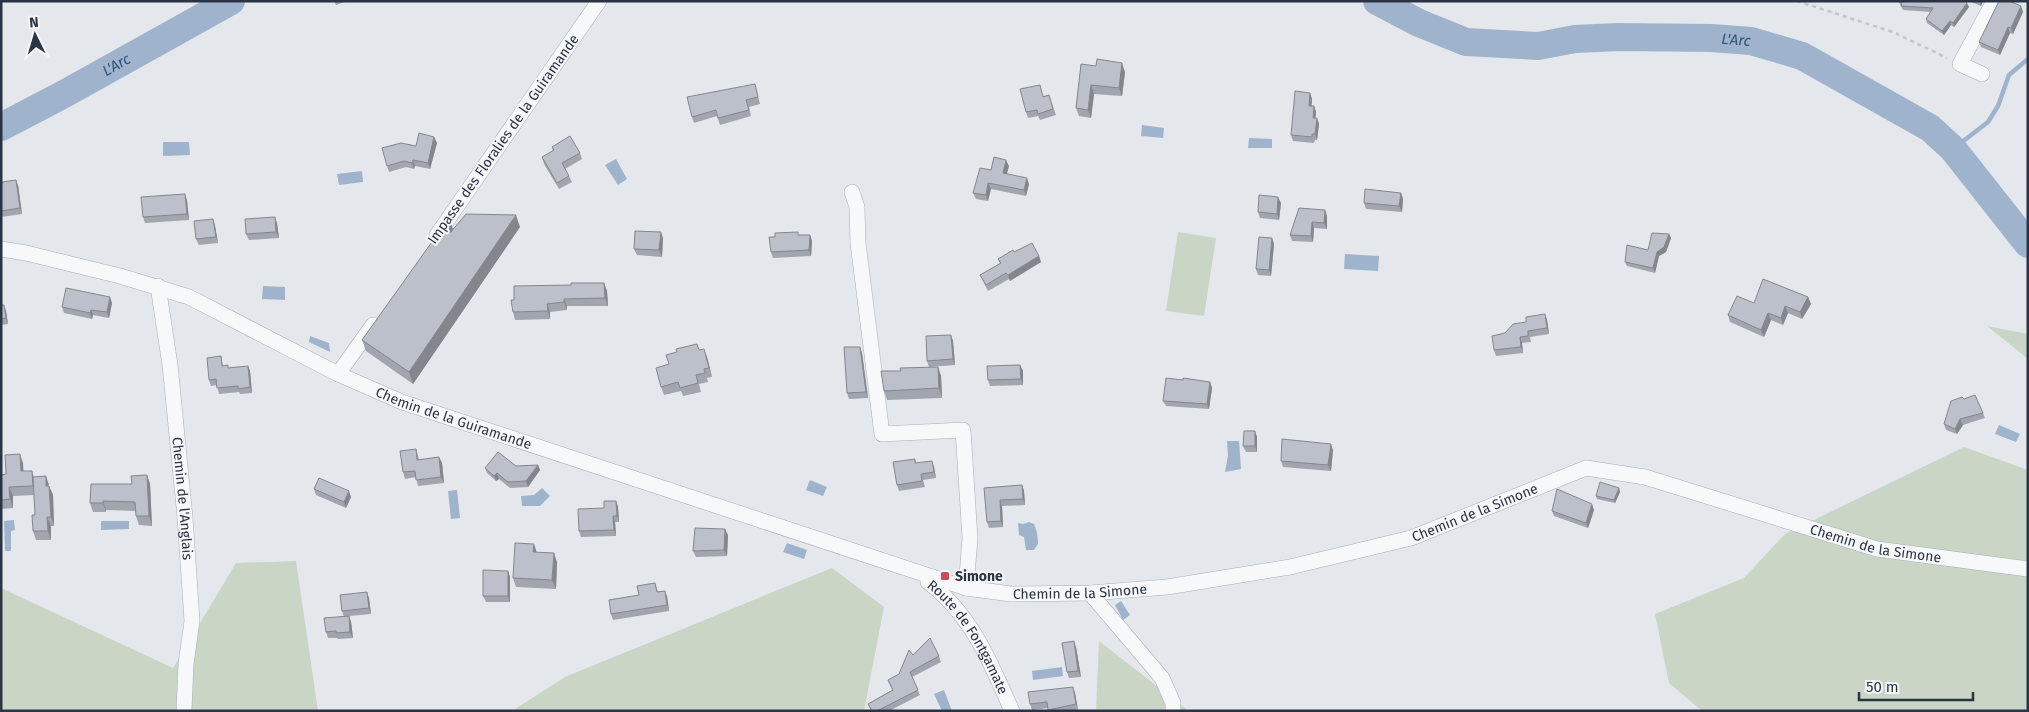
<svg xmlns="http://www.w3.org/2000/svg" width="2029" height="712" viewBox="0 0 2029 712" font-family="'Fira Sans',sans-serif">
<style>
.green{fill:#c9d6c5}
.water{fill:#9fb4cc}
.lines{fill:none;stroke-linecap:round;stroke-linejoin:round}
.stream{stroke:#9fb4cc;stroke-width:4.5}
.river{stroke:#9fb4cc;stroke-width:28}
.minor-casing{stroke:#a9aeb7;stroke-width:16}
.path{stroke:#c2c5cb;stroke-width:2.5;stroke-dasharray:4 4;stroke-linecap:butt}
.minor{stroke:#f7f8fa;stroke-width:15}
.wall{fill:#a1a5ae}
.shaded-wall{fill:#83868d}
.building{fill:#bbc0ca;stroke:#83868d}
.poi-dot{fill:#d1495b;stroke:#f4f6f9;stroke-width:2}
.labels{text-anchor:middle;stroke-width:4;stroke-linejoin:round;paint-order:stroke}
.street-label{font-size:14px;fill:#2b3445;stroke:#f4f6f9}
.poi-label{font-size:14px;font-weight:bold;fill:#2b3445;stroke:#f4f6f9;text-anchor:start}
.water-label{font-size:15px;font-style:italic;fill:#34527a;stroke:#f4f6f9}
</style>
<rect width="100%" height="100%" fill="#e4e7ec"/>
<path class="green" d="M1178,232L1216,238L1204,316L1166,311Z
M1987,326L2028,334V359Z
M1964,447L2028,470V711H1702L1669,683L1655,614L1744,578L1785,534Z
M296,561L318,711H1V588L173,668L236,563Z
M832,568L884,607L864,711H512L565,677Z
M1099,641L1189,711H1096Z"/>
<path class="water" d="M1142,125L1164,128L1163,138L1141,136Z
M1249,138L1272,139V148H1248Z
M163,142H189L190,155L163,156Z
M616,159L627,179L618,185L605,165Z
M362,171L363,182L339,185L337,174Z
M1345,254L1379,256L1378,271L1344,269Z
M263,286L285,287V300L262,299Z
M310,336L329,343L330,352L309,342Z
M1999,425L2020,434L2016,442L1995,434Z
M1227,441H1239L1241,469L1225,472L1228,455Z
M810,480L827,487L823,496L806,490Z
M542,488L550,496L540,506H522L521,496L534,495Z
M457,490L460,518L451,519L448,491Z
M14,520L15,530L11,531V551H5L4,521Z
M101,521H129V529L101,530Z
M1029,522L1034,524C1037,530 1038,538 1038,544L1034,550H1026L1024,537L1019,535L1018,523L1023,524Z
M787,543L807,550L804,559L783,552Z
M1121,601L1130,615L1123,620L1115,605Z
M1062,667L1063,676L1033,680L1032,671Z
M944,690L952,711H942L934,694Z"/>
<g class="lines">
<path class="stream" d="M1953,149L1988,122L1998,106L2009,75L2028,59"/>
<g class="river">
<path id="s1" d="M1377,1L1419,23L1466,42L1538,46L1575,39L1618,37L1711,38L1751,41L1802,56L1930,128L1953,149L2028,244"/>
<path id="s2" d="M1,127L66,93L231,1"/>
</g>
<defs>
<g id="minor">
<path d="M1982,74L1960,64L1994,1"/>
<path d="M852,192L857,207L858,243L882,434L963,430L970,538L966,588"/>
<path d="M437,235L599,1"/>
<path id="s3" d="M1,249L26,253L120,276L189,297L338,374L402,402L966,588L1011,594L1090,593L1167,587L1290,567L1411,538L1586,468L1645,477L1877,549L2028,569"/>
<path id="s4" d="M158,286L170,365L185,517L192,621L186,664L184,711"/>
<path d="M338,374L373,325"/>
<path id="s5" d="M928,582C971,614 991,663 1012,711"/>
<path d="M1090,593L1162,678L1173,703V711"/>
</g>
</defs>
<use href="#minor" class="minor-casing"/>
<path class="path" d="M1797,1L1893,32L1947,58"/>
<use href="#minor" class="minor"/>
</g>
<path class="wall" d="M334,1H348L336,5Z
M1969,1H1983L1981,6Z
M1899,2L1969,7L1954,27L1951,25L1944,35L1927,23L1926,19L1931,12L1903,10Z
M2021,6L2023,12L2013,34L2010,33L2000,55L1981,47L1979,42Z
M1081,64L1125,72L1122,96L1094,94L1091,118L1079,116L1076,108Z
M755,84L760,104L749,107L751,116L720,125L717,116L694,123L692,117Z
M1310,93L1312,99L1311,106H1314L1316,112L1315,118H1317L1319,124L1317,140H1315L1314,143L1293,141L1291,135Z
M1049,95L1056,115L1040,120L1038,116L1028,118L1026,112L1043,96Z
M434,137L437,143L430,169L415,166L414,169L406,167L389,172L387,166L416,146Z
M552,147L580,153L582,159L565,169L569,176L572,182L559,189L544,164L542,157L553,151Z
M1009,166L1007,174L1029,184L1026,196L991,189L988,201L976,199L973,193L991,170Z
M1,183L18,185L22,214L1,217Z
M1401,193L1403,199L1402,212L1366,209L1364,203Z
M185,194L187,201L189,220L145,223L143,217Z
M1281,203L1279,220L1260,218L1258,212Z
M1325,210L1327,216V229L1314,228L1313,242L1292,241L1290,235Z
M213,219L215,226L218,243L199,245L196,239Z
M277,223L279,238L249,240L246,234Z
M520,227L413,384L366,351L362,340L453,230Z
M1669,234L1671,238L1666,252L1659,256L1655,273L1627,266L1625,262L1648,250Z
M799,235H810L812,241L811,256L773,258L771,252Z
M663,238L662,257L637,255L634,249Z
M1274,244L1271,276L1258,275L1256,269Z
M1014,252L1039,256L1041,262L1010,281L1009,279L988,291L980,275L1000,264L998,259Z
M604,283L607,291L608,306H567V310L550,312V319L515,320L513,312L514,300L571,285Z
M1808,297L1811,304L1802,319L1788,313L1783,325L1771,320L1764,337L1730,322L1728,315L1754,303Z
M112,303L109,318L93,315L92,319L64,313L62,307Z
M1,305L6,311L8,324L1,325Z
M1545,314L1547,320L1549,334L1530,337L1531,342L1522,343L1523,353L1496,356L1494,350L1505,333Z
M951,335L953,341L955,365L929,367L927,361Z
M860,347L862,353L868,398L849,399L847,393Z
M699,350L707,357L712,377L707,378L708,382L699,384L701,392L683,396L681,391L664,395L661,387Z
M221,356L223,366L229,368L248,366L250,371L252,393L240,394L239,392L219,394L217,385L211,386L209,380Z
M1020,365L1023,371V385L990,386L988,380Z
M938,367L941,376L942,398L887,400L884,391L901,371Z
M1183,380L1210,382L1212,388L1209,409L1166,406L1163,401Z
M1964,399L1983,413L1985,418L1963,425L1957,434L1946,430L1944,424Z
M1255,431L1257,437V452H1246L1243,446Z
M416,449L418,455L419,460L439,457L442,463L444,483L418,486L416,477L405,479L403,472Z
M1333,450L1331,471L1283,467L1281,461Z
M915,459L916,463L934,467L936,478L923,480L925,487L899,491L897,485Z
M23,463V471H32L34,477L49,486L53,495L54,526H51V540H36L33,531L35,515L34,495L13,496V508L1,509V475L6,474Z
M538,465L540,470L528,487L510,488L499,479L496,481L487,473L485,468Z
M147,475L150,484L152,526L139,525L136,516V511L106,510V512H93L90,503L132,484Z
M1022,485L1024,491L1025,505L1002,506L1003,527L989,528L987,522L984,488Z
M1619,488L1620,492L1615,503L1597,499L1596,496Z
M314,489L351,497L346,508L316,495Z
M616,501L618,507L619,522H615L616,536L581,537L579,531L604,508Z
M1594,510L1588,528L1554,516L1552,511Z
M728,535L727,556L696,557L693,551Z
M537,552L557,562L556,589L516,587L513,578Z
M508,571L510,577V602H486L483,596Z
M655,583L658,592L667,596L669,611L613,620L611,614Z
M369,598L371,614L349,616L351,622L353,638L338,639L337,638H328L326,632L344,617L342,611Z
M1076,647L1081,677L1069,678L1067,672Z
M913,655L939,656L941,662L912,677L920,695L889,711H871L868,704L892,690L888,680L899,674Z
M1075,693L1078,710L1048,711V708L1032,710L1030,704Z"/>
<path class="shaded-wall" d="M1980,1H1983L1981,6L1980,3Z
M1967,3L1969,7L1954,27L1953,23Z
M2021,6L2023,12L2013,34L2011,28Z
M1950,21L1951,25L1944,35L1942,31Z
M2008,27L2010,33L2000,55L1998,50Z
M1122,63L1125,72L1122,96L1119,88Z
M1091,85L1094,94L1091,118L1088,110Z
M1310,93L1312,99L1311,111L1309,106Z
M1314,106L1316,112L1315,124L1313,118Z
M1317,118L1319,124L1317,140L1315,134Z
M434,137L437,143L430,169L428,163Z
M413,160L415,166L414,169L412,163Z
M1006,160L1009,166L1005,179L1003,173Z
M1027,178L1029,184L1026,196L1024,190Z
M16,180L18,185L22,214L20,208Z
M988,183L991,189L988,201L986,195Z
M1401,193L1403,199L1402,212L1399,206Z
M185,194L187,201L189,220L187,214Z
M1278,197L1281,203L1279,220L1277,214Z
M1325,210L1327,216V229L1324,223Z
M516,215L520,227L413,384L409,372Z
M275,217L277,223L279,238L276,232Z
M449,218L453,229L454,244L450,233Z
M213,219L215,226L218,243L216,237Z
M1312,222L1314,228L1313,242L1311,236Z
M661,232L663,238L662,257L659,250Z
M1669,234L1671,238L1666,252L1659,256L1655,273L1653,268L1657,252Z
M810,235L812,241L811,256L809,250Z
M1272,238L1274,244L1271,276L1269,270Z
M1039,256L1041,262L1010,281L1008,275Z
M604,283L607,291L608,306L605,298Z
M110,297L112,303L109,318L107,312Z
M1808,297L1811,304L1802,319L1800,312Z
M564,299L567,306V310L564,302Z
M547,304L550,312V319L548,311Z
M4,305L6,311L8,324L6,318Z
M1785,306L1788,313L1783,325L1781,318Z
M91,310L93,315L92,319L90,313Z
M1768,313L1771,320L1764,337L1761,330Z
M1545,314L1547,320L1549,334L1547,328Z
M951,335L953,341L955,365L953,359Z
M1520,337L1522,343L1523,353L1521,347Z
M860,347L862,353L868,398L866,392Z
M704,349L707,357L712,377L709,368Z
M1020,365L1023,371V385L1021,379Z
M248,366L250,371L252,393L250,387Z
M938,367L941,376L942,398L939,388Z
M1210,382L1212,388L1209,409L1207,404Z
M1960,419L1963,425L1957,434L1955,429Z
M1255,431L1257,437V452L1255,446Z
M1331,444L1333,450L1331,471L1328,465Z
M20,454L23,463L24,480L21,471Z
M439,457L442,463L444,483L441,477Z
M932,461L934,467L936,478L934,472Z
M538,465L540,470L528,487L526,481Z
M497,473L499,479L496,481L494,476Z
M147,475L150,484L152,526L149,516Z
M46,476L49,485L46,486Z
M1022,485L1024,491L1025,505L1023,499Z
M49,486L53,495L54,526L51,517Z
M9,487L13,496V508L10,499Z
M1619,488L1620,492L1615,503L1614,500Z
M349,491L351,497L346,508L344,502Z
M1000,500L1002,506L1003,527L1001,521Z
M103,501L106,510V512L103,503Z
M616,501L618,507L619,522L617,516Z
M1592,504L1594,510L1588,528L1586,523Z
M613,516L615,522L616,536L614,530Z
M47,517L51,526V540L48,531Z
M725,529L728,535L727,556L724,550Z
M534,544L537,553L533,552Z
M554,553L557,562L556,589L552,580Z
M508,571L510,577V602L508,596Z
M665,591L667,596L669,611L667,605Z
M367,592L369,598L371,614L369,608Z
M349,616L351,622L353,638L350,632Z
M1074,641L1076,647L1081,677L1078,671Z
M1073,687L1075,693L1078,710L1076,704Z"/>
<path class="building" d="M1900,1H1965L1967,3L1953,23L1950,21L1942,31L1926,19L1933,8L1901,6L1902,2H1899Z
M1999,1H2009L2021,6L2011,28L2008,27L1998,50L1979,42Z
M1097,59L1122,63L1119,88L1091,85L1088,110L1076,108L1081,64L1096,66Z
M755,84L758,97L746,100L749,110L718,118L716,110L692,117L687,97Z
M1040,85L1043,97L1049,95L1053,109L1038,114L1037,110L1026,112L1020,89Z
M1295,91L1310,93L1309,106H1314L1313,118H1317L1315,134H1312V137L1291,135Z
M419,133L434,137L428,163L413,160L412,163L404,161L387,166L382,148L401,143L416,146Z
M570,136L580,153L562,163L569,176L557,183L542,157L554,150L552,147Z
M994,157L1006,160L1003,173L1027,178L1024,190L988,183L986,195L973,193L980,168L991,170Z
M16,180L20,208L1,211V183H3L2,182Z
M1365,189L1401,193L1399,206L1364,203Z
M185,194L187,214L143,217L141,197Z
M1259,195L1278,197L1277,214L1258,212Z
M1299,208L1325,210L1324,223L1312,222L1311,236L1290,235Z
M466,214L516,215L409,372L362,340L449,218L450,233Z
M275,217L276,232L246,234L245,219Z
M213,219L216,237L196,239L194,221Z
M635,231L661,232L659,250L634,249Z
M798,232V235H810L809,250L771,252L769,237H775V233Z
M1652,233L1669,234L1664,247L1657,252L1653,268L1625,262L1627,245L1648,250Z
M1259,237L1272,238L1269,270L1256,269Z
M1032,243L1039,256L1008,275L1006,273L986,285L980,275L1001,263L998,259L1013,250L1014,252Z
M1763,279L1808,297L1800,312L1785,306L1781,318L1768,313L1761,330L1728,315L1737,296L1754,303Z
M571,283H604L605,298L564,299V302L547,304L548,311L513,312L511,300H514V286L571,285Z
M66,288L110,297L107,312L91,310L90,313L62,307Z
M1,305H4L6,318L1,319Z
M1545,314L1547,328L1528,331V336L1520,337L1521,347L1494,350L1492,336L1505,333L1513,324L1526,322V317Z
M951,335L953,359L927,361L926,336Z
M697,344L699,350L704,349L709,368L704,369L705,373L696,375L698,383L680,388L678,382L661,387L656,368L669,364L666,355L677,352L676,349Z
M844,347H860L866,392L847,393Z
M221,356L222,366L228,365V368L248,366L250,387L238,389V386L217,388L216,379L209,380L207,358Z
M1020,365L1021,379L988,380L987,366Z
M938,367L939,388L884,391L881,371H901L900,368Z
M1166,378L1183,380V378L1210,382L1207,404L1163,401Z
M1975,395L1983,413L1960,419L1955,429L1944,424L1951,401L1962,397L1964,399Z
M1244,431H1255V446H1243Z
M1282,439L1331,444L1328,465L1281,461Z
M416,449L417,460L439,457L441,477L416,480L415,471L403,472L400,451Z
M498,452L516,466L538,465L526,481L508,482L497,473L494,476L485,468Z
M20,454L21,471H32L33,486L9,487L10,499L1,500V475L6,474L5,455Z
M915,459V463L932,461L934,472L921,474L922,481L897,485L893,462Z
M147,475L149,516H136L135,502L103,501V503H90L91,484H132L131,476Z
M46,476V486H49L51,517H47L48,531H33L32,515H35L33,477Z
M319,478L349,491L344,502L314,489Z
M1600,482L1619,488L1614,500L1596,496Z
M1022,485L1023,499L1000,500L1001,521L987,522L984,488Z
M1557,489L1592,504L1586,523L1552,511Z
M604,501H616L617,516H613L614,530L579,531L578,509L604,508Z
M695,528L725,529L724,550L693,551Z
M515,543L534,544L533,552L554,553L552,580L513,578Z
M483,570L508,571V596H483Z
M655,583L657,592L665,591L667,605L611,614L609,600L639,595L637,586Z
M367,592L369,608L342,611L340,595Z
M349,616L350,632L336,633V631L326,632L324,618Z
M930,638L939,656L910,672L918,690L877,711H872L868,704L893,690L888,680L899,674L909,650L913,655Z
M1074,641L1078,671L1067,672L1062,643Z
M1073,687L1076,704L1048,710L1047,702L1030,704L1028,692Z"/>
<rect class="poi-dot" x="940" y="571" width="10" height="10" rx="2.5"/>
<g class="labels">
<g class="street-label">
<text transform="translate(503 139) rotate(-55)" y="5">Impasse des Floralies de la Guiramande</text>
<text dy="5" stroke="none"><textPath href="#s3" startOffset="486">Chemin de la Guiramande</textPath></text>
<text dy="5" stroke="none"><textPath href="#s4" startOffset="214">Chemin de l'Anglais</textPath></text>
<text dy="5" stroke="none"><textPath href="#s3" startOffset="1545">Chemin de la Simone</textPath></text>
<text dy="5" stroke="none"><textPath href="#s3" startOffset="1965">Chemin de la Simone</textPath></text>
<text dy="5" stroke="none"><textPath href="#s3" startOffset="1140">Chemin de la Simone</textPath></text>
<text dy="5" stroke="none"><textPath href="#s5" startOffset="69">Route de Fontgamate</textPath></text>
</g>
<g class="poi-label">
<text x="955" y="581">Simone</text>
</g>
<g class="water-label">
<text dy="5" stroke="none"><textPath href="#s1" startOffset="369">L'Arc</textPath></text>
<text dy="5" stroke="none"><textPath href="#s2" startOffset="131">L'Arc</textPath></text>
</g>
</g>
<rect width="2029" height="712" fill="none" stroke="#2b3445" stroke-width="5"/>
<g transform="translate(35 35) rotate(355)" stroke="#f4f6f9" stroke-width="4" paint-order="stroke">
<path d="M0-4L9 19L0 12L-9 19Z" fill="#2b3445"/>
<text y="-8" font-size="14" font-weight="bold" text-anchor="middle" fill="#2b3445">N</text>
</g>
<path d="M1859 692v8h114v-8" fill="none" stroke="#2b3445" stroke-width="2.5"/>
<text x="1866" y="692" font-size="15" fill="#2b3445" stroke="#f4f6f9" stroke-width="4" paint-order="stroke">50 m</text>
</svg>
